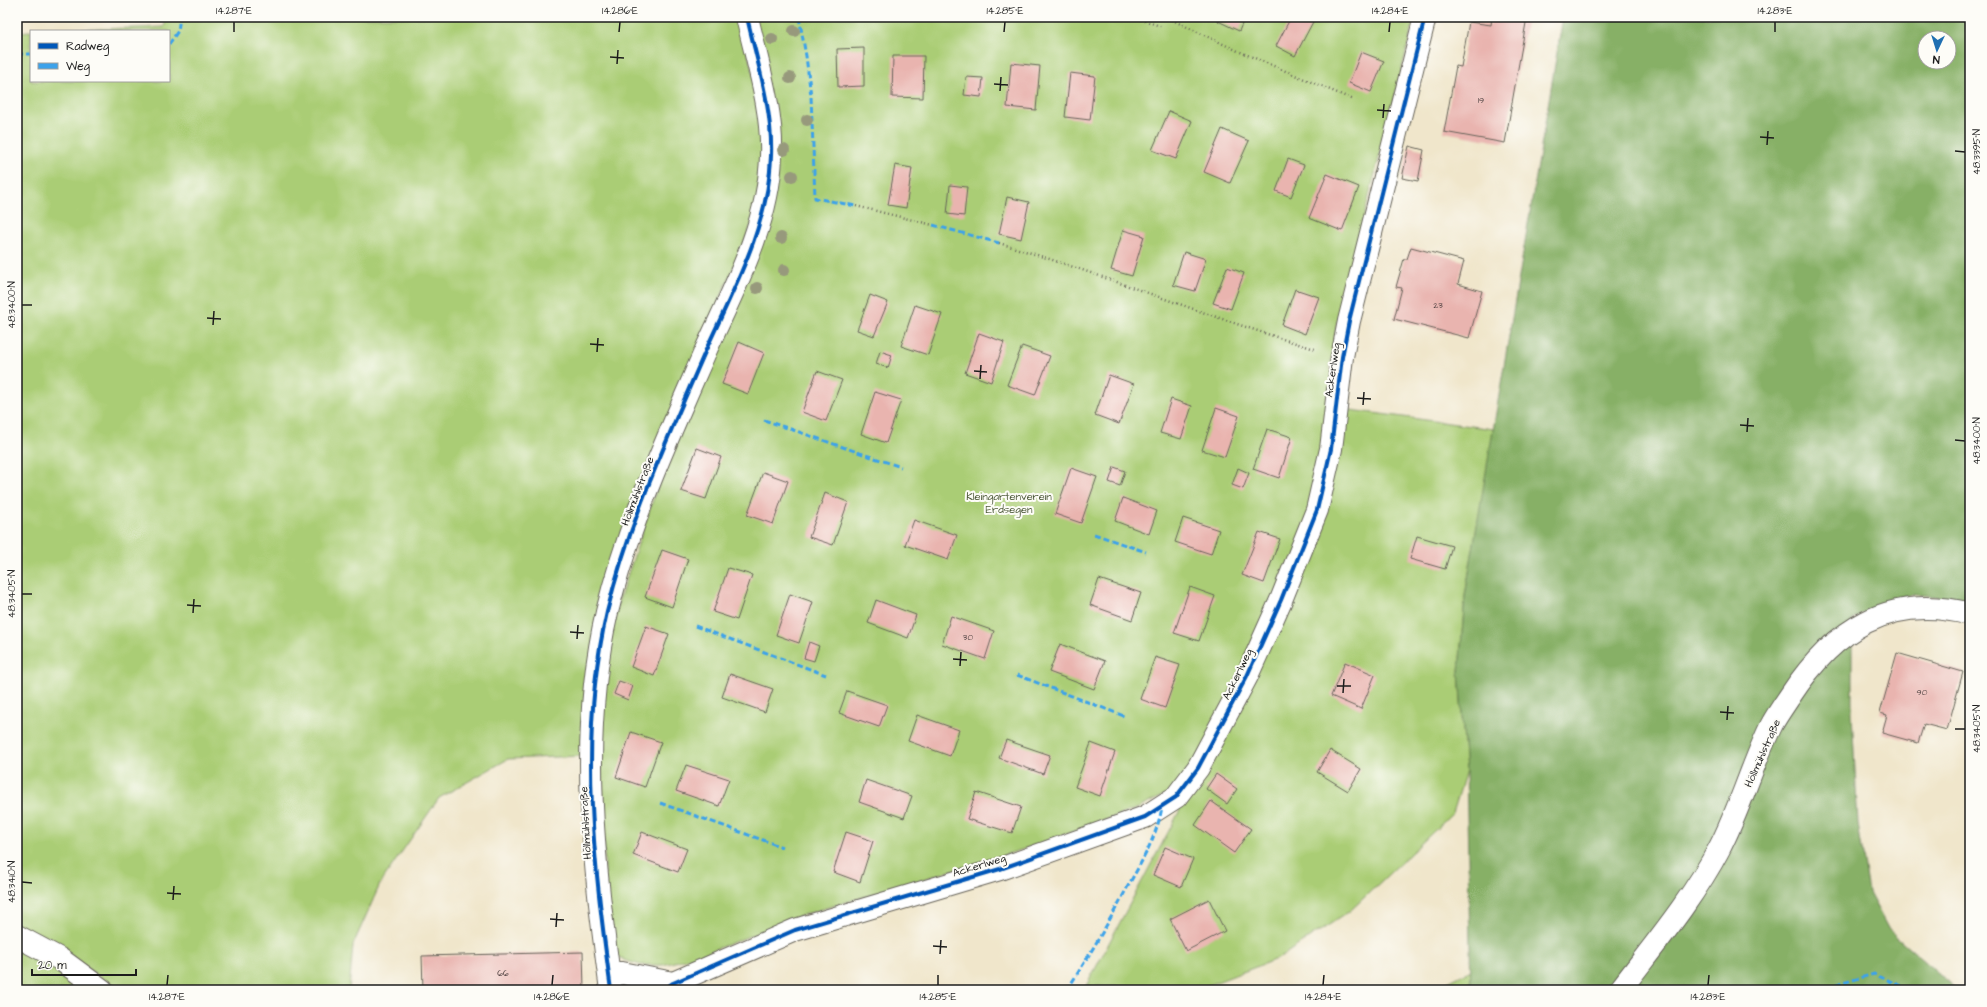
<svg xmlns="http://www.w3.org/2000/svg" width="1987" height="1007" viewBox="0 0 1987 1007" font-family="'Architects Daughter',sans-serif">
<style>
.green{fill:#aacd75;stroke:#637448}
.forest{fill:#87b066;stroke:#526641;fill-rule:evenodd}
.building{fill:#e9b4af}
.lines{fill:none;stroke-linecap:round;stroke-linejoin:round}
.street-casing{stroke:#666359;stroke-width:24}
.path{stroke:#666359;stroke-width:2.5;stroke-dasharray:1 3;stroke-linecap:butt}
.street{stroke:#fff;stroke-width:22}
.quiet{stroke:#3da2ea;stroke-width:3;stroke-dasharray:6 3;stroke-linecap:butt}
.cycleway-casing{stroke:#fdfcf7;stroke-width:6}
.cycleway{stroke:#0057b8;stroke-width:4}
.tree{fill:#97997c}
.ticks{fill:none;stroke:#1c1c1c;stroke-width:1.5}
.labels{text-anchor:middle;stroke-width:4;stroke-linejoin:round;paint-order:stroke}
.number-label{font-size:9px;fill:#4f4241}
.street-label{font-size:11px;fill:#1c1c1c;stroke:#fdfcf7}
.park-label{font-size:11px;fill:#4e5a3b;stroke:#fdfcf7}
.neatline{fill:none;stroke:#1c1c1c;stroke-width:1.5}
.ticks-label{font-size:10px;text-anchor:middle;fill:#1c1c1c}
</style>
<rect width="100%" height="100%" fill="#fdfcf7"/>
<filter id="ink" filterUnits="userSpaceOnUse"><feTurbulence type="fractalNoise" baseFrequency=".025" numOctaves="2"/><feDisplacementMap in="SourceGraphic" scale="8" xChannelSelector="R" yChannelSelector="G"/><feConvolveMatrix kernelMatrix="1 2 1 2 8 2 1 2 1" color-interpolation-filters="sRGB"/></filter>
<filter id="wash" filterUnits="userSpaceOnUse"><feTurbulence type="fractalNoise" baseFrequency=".012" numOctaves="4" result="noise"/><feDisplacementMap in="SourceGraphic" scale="16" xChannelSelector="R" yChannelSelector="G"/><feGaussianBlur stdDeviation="0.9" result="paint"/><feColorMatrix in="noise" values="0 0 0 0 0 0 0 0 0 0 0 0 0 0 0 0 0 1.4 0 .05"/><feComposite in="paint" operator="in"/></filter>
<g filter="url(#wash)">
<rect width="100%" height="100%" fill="#f0e6cb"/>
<path class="green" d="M167,17H739L757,91L764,156L753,221L644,478L583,756L508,759L439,798L381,882L353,945L349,990H115L101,977L17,928V32L31,31V81H169V31H34L164,27Z
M755,17H1415L1337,322L1330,368L1343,409L1494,429L1465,596L1459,672L1466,771L1453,813L1350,911L1279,958L1199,989L1086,986L1180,810L1164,795L1139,808L1021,850L806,914L701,955L663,965H640L614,957L606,896L599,723L614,615L658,485L768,226Z
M17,946L32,952L88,990H17Z
M1471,970V990H1433Z"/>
<path class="forest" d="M1563,17H1970V604C1953,599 1933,595 1915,595C1896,595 1869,610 1852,619V714L1858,824L1869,893L1889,930L1958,990H1471L1466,771L1459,672L1465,596ZM1925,38H1949V62H1925Z"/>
<g id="blocks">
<path class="building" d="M1219,17H1245L1239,31L1218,21Z
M1291,17L1315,18L1295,56L1276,46Z
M1492,17H1527L1505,143L1444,132L1456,66L1461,67L1469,22L1491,25Z
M864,48V86L838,87L837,49Z
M1361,52L1384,61L1371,92L1349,83Z
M893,56H924L923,98L892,97Z
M1011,63L1040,66L1036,110L1007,107Z
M1070,73L1095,76L1090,120L1065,117Z
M966,77L983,78L981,97L964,95Z
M1169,111L1192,121L1176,159L1152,150Z
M1222,129L1249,141L1230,183L1204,172Z
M1409,146L1424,150L1418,181L1402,178Z
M1288,159L1304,165L1291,197L1276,191Z
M895,165L912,168L906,208L888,205Z
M1327,174L1359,187L1342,231L1309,218Z
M950,185L967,187L964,216L947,214Z
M1007,197L1029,202L1021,239L999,234Z
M1123,230L1144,236L1132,276L1111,270Z
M1411,247L1464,261L1458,284L1482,291L1469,338L1394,319L1402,288L1396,287L1404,259H1407Z
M1184,252L1206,259L1195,291L1173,285Z
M1227,267L1244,273L1231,309L1213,303Z
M1295,289L1319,297L1305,334L1282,325Z
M870,295L888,302L874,336L857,330Z
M915,305L942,314L928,355L901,346Z
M979,333L1004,342L991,382L965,373Z
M739,342L764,353L748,394L722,384Z
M1022,346L1050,356L1035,395L1007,385Z
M880,351L892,355L888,368L876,364Z
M817,371L842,380L826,421L802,412Z
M1109,375L1134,384L1119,424L1095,415Z
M875,392L901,400L886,443L861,434Z
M1171,399L1192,406L1181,439L1160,433Z
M1216,408L1239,416L1225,457L1202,450Z
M1267,429L1292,437L1279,478L1253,469Z
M697,448L721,457L706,499L681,491Z
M1114,467L1125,471L1120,486L1109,482Z
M1071,468L1097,477L1081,523L1055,514Z
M1238,468L1249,473L1243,489L1232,485Z
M763,472L788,481L773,524L747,515Z
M825,493L848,502L833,545L809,537Z
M1123,498L1157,511L1149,534L1115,521Z
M1183,518L1219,530L1211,554L1175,542Z
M914,520L957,535L948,560L905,545Z
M1259,532L1280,539L1264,583L1242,575Z
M1417,536L1452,546L1445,569L1410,559Z
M662,550L688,559L672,607L645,597Z
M728,568L752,575L737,620L713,612Z
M1099,579L1141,593L1132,620L1090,605Z
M1190,587L1215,596L1199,641L1174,633Z
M790,594L813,602L799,643L776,635Z
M876,600L916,615L908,638L868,623Z
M951,616L994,631L985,659L942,644Z
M646,626L669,634L654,676L631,667Z
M809,642L819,646L814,661L804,658Z
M1060,644L1105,661L1094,689L1049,672Z
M1897,653L1963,672L1947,730L1924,724L1918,743L1882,733L1887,715L1880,713Z
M1155,657L1180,665L1165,708L1140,699Z
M1345,662L1375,675L1361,709L1331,696Z
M730,674L773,689L765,712L722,697Z
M619,681L633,686L628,700L614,694Z
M847,691L887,705L879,727L839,713Z
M917,715L959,730L950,756L908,741Z
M631,732L661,742L645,787L616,777Z
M1006,740L1050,755L1043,774L999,758Z
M1091,743L1115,752L1100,796L1075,787Z
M1330,750L1361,769L1348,791L1317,772Z
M686,765L729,779L719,806L676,791Z
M1216,774L1237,789L1227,804L1206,789Z
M866,780L912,796L904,818L859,802Z
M976,792L1021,807L1012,833L967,819Z
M1211,801L1251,829L1234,853L1195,825Z
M642,832L687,849L678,872L633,855Z
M846,832L873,841L860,882L833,872Z
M1165,847L1193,859L1181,887L1153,875Z
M1209,899L1225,931L1186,951L1170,919Z
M583,952L584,990H423L422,956Z"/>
</g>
</g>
<g filter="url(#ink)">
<use href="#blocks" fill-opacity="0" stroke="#666359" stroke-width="1"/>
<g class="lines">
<defs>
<path id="street" d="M17,936L60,959L102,990
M609,973H622L673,983
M611,990C594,866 578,736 607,612C629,522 668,437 705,352C733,290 769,225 771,156C773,110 757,62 747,17
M663,990L673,983L795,930L1000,869L1145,817L1176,797L1198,768L1247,676L1281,600L1317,510L1331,449L1342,357L1349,321L1425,17
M1620,990C1654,945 1692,900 1719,849C1740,809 1752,764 1772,724C1777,715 1784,705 1790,696C1834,629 1889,593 1970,614"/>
</defs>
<use href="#street" class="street-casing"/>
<path class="path" d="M1133,17L1163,27
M1168,18L1238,51L1354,100
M856,206L933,225
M999,243C1105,275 1208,317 1315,349"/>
<use href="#street" class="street"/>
<path class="quiet" d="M799,17L806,56L811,96L815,198L856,206
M169,44L178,31L180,17
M17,54H31
M933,225L999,243
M764,420L901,467
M1094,534L1146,552
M695,626L826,675
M1017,675L1124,716
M660,803L782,847
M1067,990C1089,956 1109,922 1128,886C1142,861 1157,836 1162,807
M1828,990L1839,984L1874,974L1910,990"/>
<defs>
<path id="cycleway" d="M611,990C594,866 578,736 607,612C629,522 668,437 705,352C733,290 769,225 771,156C773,110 757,62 747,17
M663,990L673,983L795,930L1000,869L1145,817L1176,797L1198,768L1247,676L1281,600L1317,510L1331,449L1342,357L1349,321L1425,17"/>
</defs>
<use href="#cycleway" class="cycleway-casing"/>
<use href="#cycleway" class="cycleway"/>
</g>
<g class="tree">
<circle cx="794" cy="31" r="6"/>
<circle cx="772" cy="39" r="6"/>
<circle cx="790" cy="78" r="6"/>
<circle cx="807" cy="120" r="6"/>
<circle cx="784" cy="150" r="6"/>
<circle cx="792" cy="176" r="6"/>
<circle cx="781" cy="238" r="6"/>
<circle cx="784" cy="270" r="6"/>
<circle cx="757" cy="288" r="6"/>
</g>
</g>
<path class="ticks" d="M234,32V22M619,32L620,22M1004,32L1005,22M1389,32L1390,22M1775,32V22M610,57L624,58M617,64L618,50M994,84L1008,85M1000,91L1001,77M1377,110L1391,111M1383,118L1384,104M1760,137L1774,138M1767,145L1768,131M1955,151L1965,152M22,305H32M207,318L221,319M213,325L214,311M590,344L604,345M597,352L598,338M974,371L987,372M980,379L981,365M1357,398L1371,399M1363,405L1364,392M1740,425L1754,426M1747,432L1748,418M1955,440L1965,441M22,594H32M187,605L201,606M193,613L194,599M570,632L584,633M577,639L578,625M953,659L967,660M960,666L961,652M1337,686H1351M1343,693L1344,679M1720,712L1734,713M1727,720L1728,706M1955,729H1965M22,882L32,883M167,893L181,894M173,900L174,886M550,919L564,920M556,927L557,913M933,946L947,947M940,954L941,940M167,985L168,975M552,985L553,975M938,985V975M1323,985L1324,975M1708,985L1709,975"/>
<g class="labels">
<g class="number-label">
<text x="1481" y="103">19</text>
<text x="1438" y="308">23</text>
<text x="968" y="640">30</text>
<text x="1922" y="695">90</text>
<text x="503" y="976">66</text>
</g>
<g class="street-label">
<text transform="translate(1332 370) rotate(-82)" y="4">Ackerlweg</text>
<text transform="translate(637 491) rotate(-69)" y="4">Höllmühlstraße</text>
<text transform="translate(1237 674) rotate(-64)" y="4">Ackerlweg</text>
<text transform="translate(1762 753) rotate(-66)" y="4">Höllmühlstraße</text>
<text transform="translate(585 823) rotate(-93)" y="4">Höllmühlstraße</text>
<text transform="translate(979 865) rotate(-17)" y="4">Ackerlweg</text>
</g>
<g class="park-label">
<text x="1009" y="500">Kleingartenverein<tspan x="1009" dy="13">Erdsegen</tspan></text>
</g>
</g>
<rect width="1987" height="1007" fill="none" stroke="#fdfcf7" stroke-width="44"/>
<rect x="30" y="30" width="140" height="52" fill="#fdfcf7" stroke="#a3a29f"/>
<rect x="38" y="43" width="20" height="6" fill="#0057b8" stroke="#a3a29f"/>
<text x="66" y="50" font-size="12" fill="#1c1c1c">Radweg</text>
<rect x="38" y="63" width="20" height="6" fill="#3da2ea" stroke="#a3a29f"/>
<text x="66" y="70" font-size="12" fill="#1c1c1c">Weg</text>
<g transform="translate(1937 50) rotate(184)"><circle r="19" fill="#fdfcf7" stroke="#a3a29f"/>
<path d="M0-3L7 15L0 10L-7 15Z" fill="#1f6fb2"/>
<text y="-6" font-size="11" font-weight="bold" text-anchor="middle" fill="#1c1c1c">N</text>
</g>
<path d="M32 969v6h104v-6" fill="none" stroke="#1c1c1c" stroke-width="2"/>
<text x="38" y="969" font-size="12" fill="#1c1c1c" stroke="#fdfcf7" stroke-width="3" paint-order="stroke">20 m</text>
<rect x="22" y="22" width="1943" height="963" class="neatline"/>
<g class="ticks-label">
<text x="234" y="14">14.287°E</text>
<text x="620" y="14">14.286°E</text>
<text x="1005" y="14">14.285°E</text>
<text x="1390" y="14">14.284°E</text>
<text x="1775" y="14">14.283°E</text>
<text transform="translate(1976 152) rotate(-90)" y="4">48.3395°N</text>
<text transform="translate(11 305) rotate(-90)" y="4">48.3400°N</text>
<text transform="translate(1976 441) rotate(-90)" y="4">48.3400°N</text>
<text transform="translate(11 594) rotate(-90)" y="4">48.3405°N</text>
<text transform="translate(1976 729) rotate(-90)" y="4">48.3405°N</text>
<text transform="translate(11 882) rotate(-90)" y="4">48.3410°N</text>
<text x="167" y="1000">14.287°E</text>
<text x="552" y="1000">14.286°E</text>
<text x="938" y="1000">14.285°E</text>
<text x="1323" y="1000">14.284°E</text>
<text x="1708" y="1000">14.283°E</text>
</g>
</svg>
